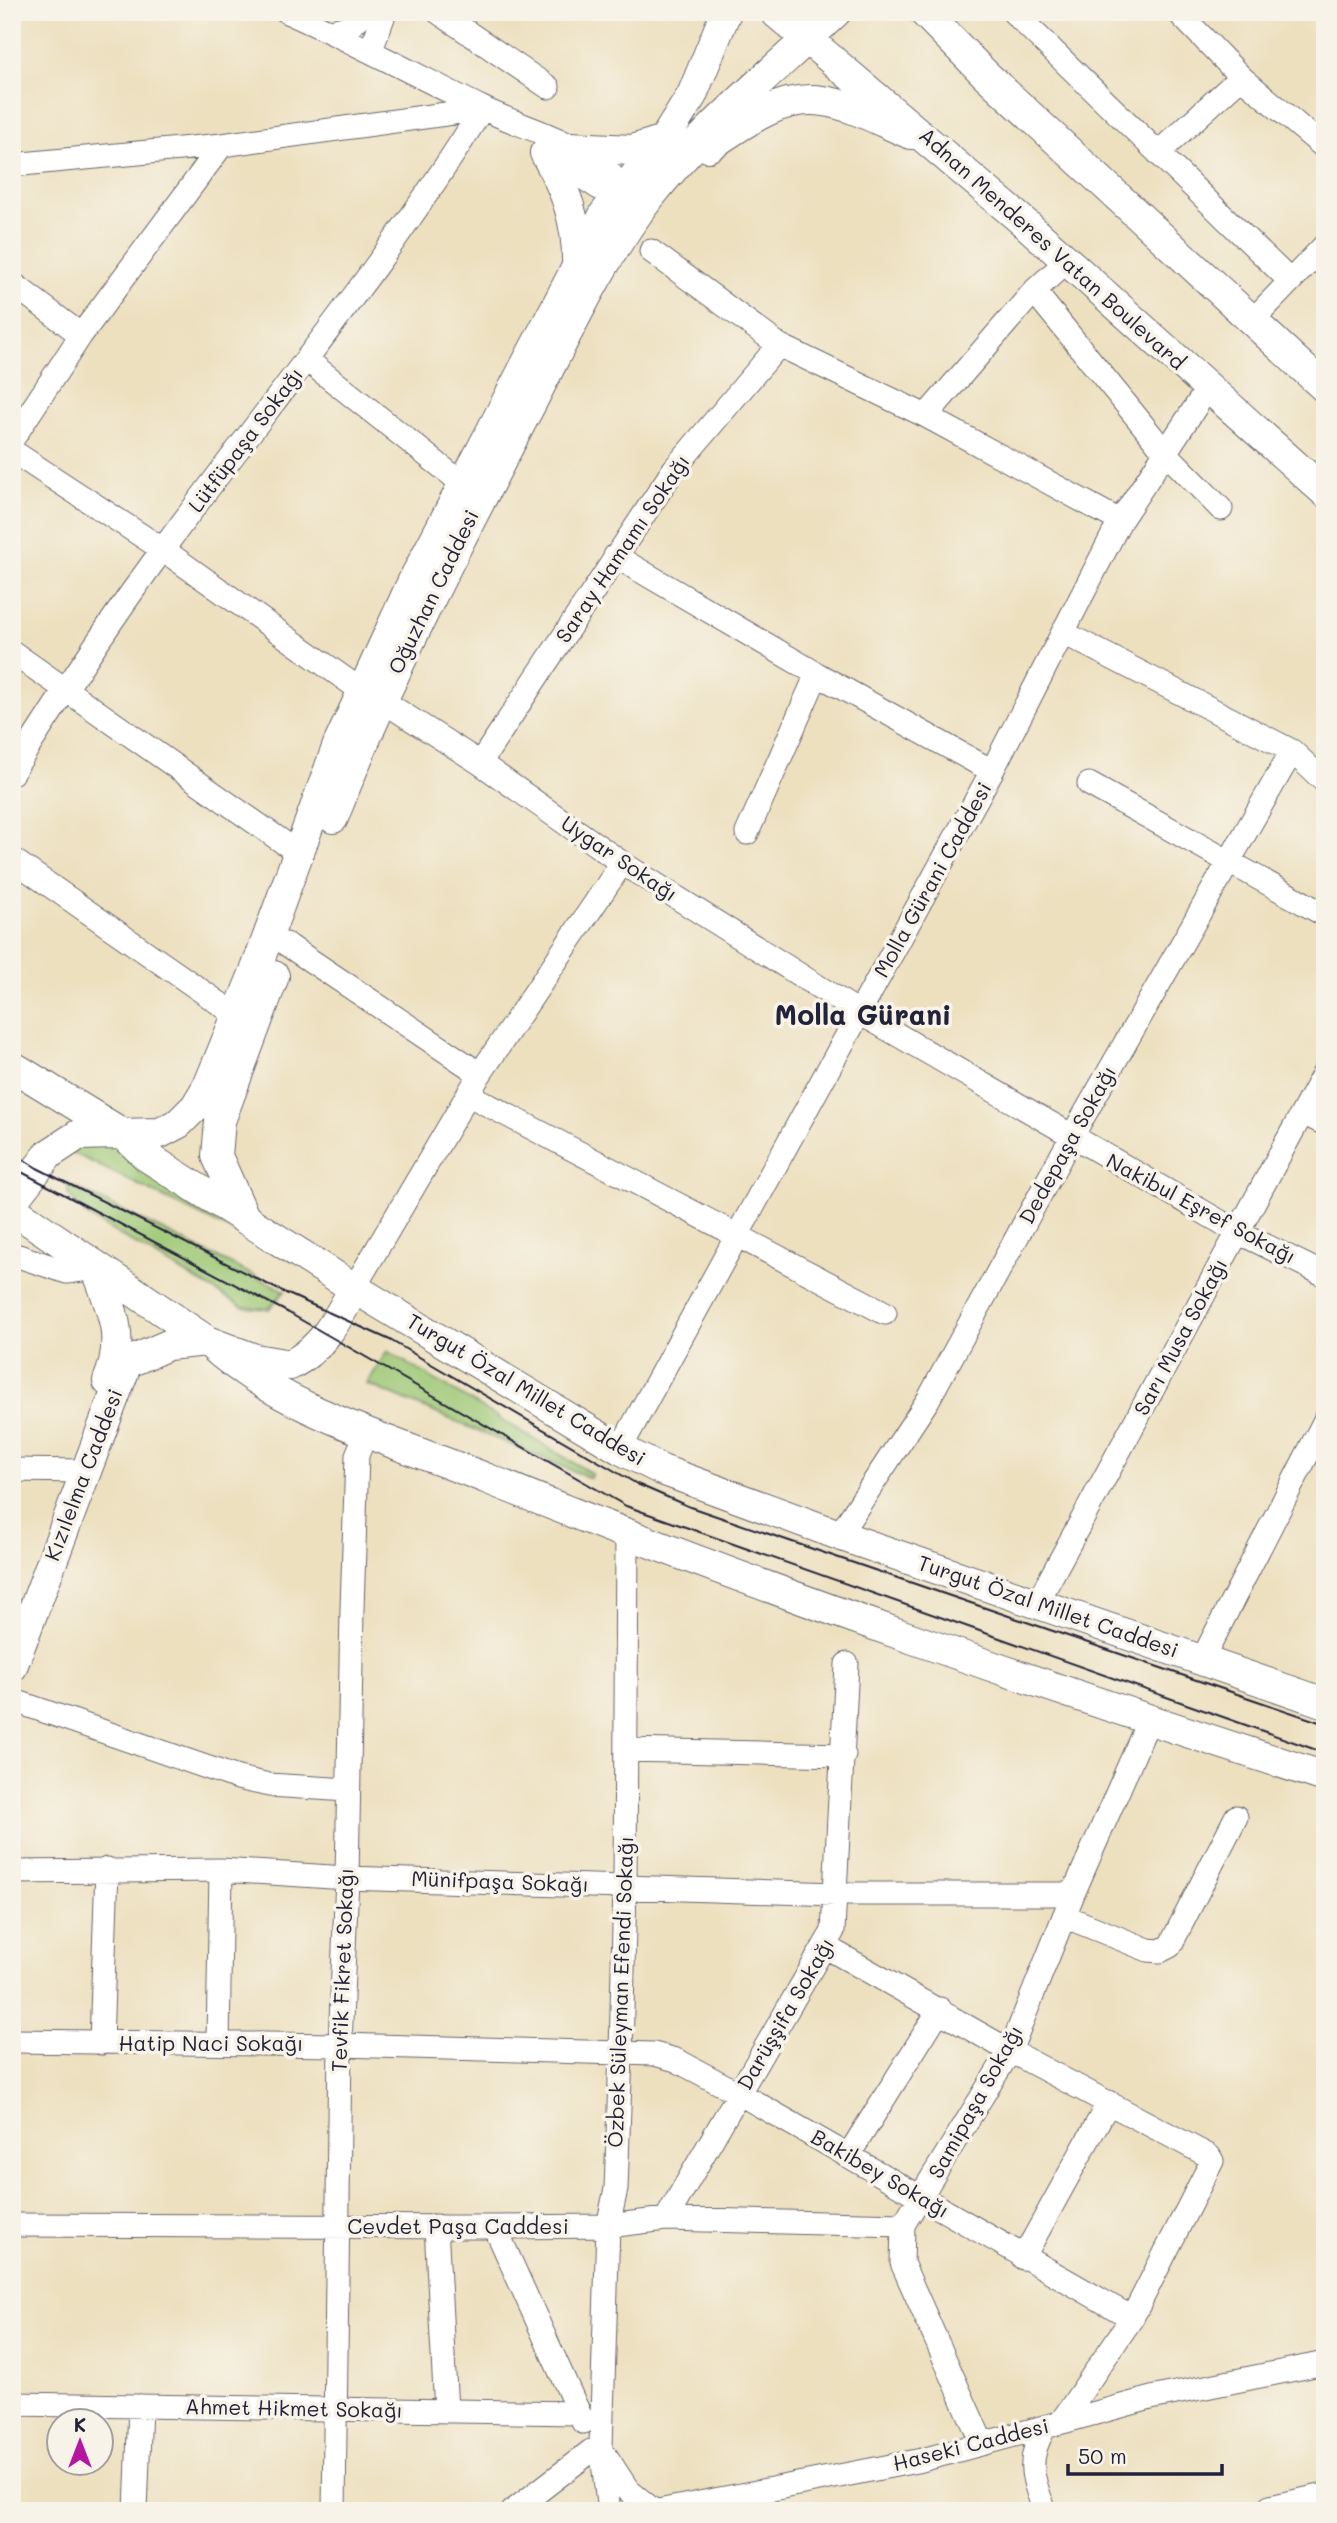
<svg xmlns="http://www.w3.org/2000/svg" width="1337" height="2523" viewBox="0 0 1337 2523" font-family="Mali,sans-serif">
<style>
.green{fill:#9dc874;stroke:#607558;stroke-width:2}
.lines{fill:none;stroke-linecap:round;stroke-linejoin:round}
.minor-casing{stroke:#696469;stroke-width:25}
.major-casing{stroke:#696469;stroke-width:32}
.minor{stroke:#fff;stroke-width:23}
.major{stroke:#fff;stroke-width:30}
.tram{stroke:#22223b;stroke-width:2}
.labels{text-anchor:middle;stroke-width:7;stroke-linejoin:round;paint-order:stroke}
.street-label{font-size:21px;fill:#22223b;stroke:#f7f3e8}
.district-label{font-size:28px;font-weight:bold;fill:#22223b;stroke:#f7f3e8}
</style>
<rect width="100%" height="100%" fill="#f7f3e8"/>
<filter id="ink" filterUnits="userSpaceOnUse"><feTurbulence type="fractalNoise" baseFrequency=".0143" numOctaves="2"/><feDisplacementMap in="SourceGraphic" scale="14" xChannelSelector="R" yChannelSelector="G"/><feConvolveMatrix kernelMatrix="1 2 1 2 8 2 1 2 1" color-interpolation-filters="sRGB"/></filter>
<filter id="wash" filterUnits="userSpaceOnUse"><feTurbulence type="fractalNoise" baseFrequency=".00686" numOctaves="4" result="noise"/><feDisplacementMap in="SourceGraphic" scale="28" xChannelSelector="R" yChannelSelector="G"/><feGaussianBlur stdDeviation="1.57" result="paint"/><feColorMatrix in="noise" values="0 0 0 0 0 0 0 0 0 0 0 0 0 0 0 0 0 1.4 0 .05"/><feComposite in="paint" operator="in"/></filter>
<g filter="url(#wash)">
<rect width="100%" height="100%" fill="#ede0bf"/>
<path class="green" d="M98,1131L293,1261L65,1149Z
M68,1184L285,1291L269,1309L243,1307L87,1216L68,1194Z
M387,1351L592,1474L590,1478L367,1384Z"/>
</g>
<g filter="url(#ink)">
<g class="lines">
<defs>
<path id="minor" d="M287,12C353,41 416,75 480,107C525,130 595,143 622,189
M438,12L548,87
M1013,12L1290,281
M1178,12L1241,77L1325,148
M332,31L350,26L366,12
M371,50L385,12
M1158,153L1241,77
M547,155L599,188L622,189
M12,165L222,145L482,109
M651,251L779,345L926,416L1034,291L1068,260
M12,283L81,335
M1034,291L1164,451L1221,509
M1252,321L1325,245
M307,360L463,484
M926,416L1120,521
M12,440L81,335L222,145
M12,451L162,549L362,691
M615,556L817,674L992,771
M1064,633L1292,751L1325,782
M12,652L300,854
M381,700L480,763L622,863L860,1013L1238,1232L1325,1275
M480,763L674,469L779,345
M12,773C60,697 109,622 163,549C270,403 387,263 482,109
M1089,784L1325,915
M747,833L817,674
M12,859L236,1015
M286,944L480,1074
M469,1095L885,1313
M1303,1113L1325,1124
M12,1254L67,1272L96,1268
M354,1288L480,1074L622,863
M620,1449L992,771L1120,521L1208,388
M12,1470L84,1471
M839,1535L928,1400L1071,1138L1292,751
M1037,1603L1325,1071
M1202,1660L1325,1420
M12,1700L238,1778L269,1785L348,1790
M626,1750L844,1755
M12,1872L221,1870L347,1878L837,1894H1073
M1064,1916L1148,1950L1160,1951L1170,1946L1236,1817
M826,1947L1010,2051L1209,2156L1212,2161L1132,2318L1061,2422
M12,2041L340,2045L654,2054L676,2060L740,2094L1132,2318
M101,2043L107,1869
M218,2043L221,1870
M848,2156L940,2009
M666,2219L833,1931L847,1664
M12,2225L495,2227L608,2226L666,2219L903,2225
M436,2226L446,2411
M495,2227L583,2422
M1023,2258L1109,2102
M12,2404L576,2413
M1044,2429C1026,2460 1032,2479 1045,2511
M982,2443L902,2263L903,2225L1010,2051L1073,1894L1149,1720
M606,2456L628,2490L654,2511
M136,2511L140,2406
M334,2511L340,2045L347,1878L352,1609L357,1455L367,1431
M513,2511L591,2451L601,2447
M609,2511L601,2447L608,2226L616,2189L621,2053L625,1885L627,1535
M658,2511L922,2460L1151,2398L1325,2363
M1268,2511L1270,2507L1325,2495"/>
<path id="major" d="M775,12L1026,224L1325,492
M924,12L985,74L1325,388
M570,147L632,150L664,140
M708,147C742,125 780,94 823,101C853,105 883,123 911,134
M545,153C566,190 578,222 577,265
M333,818C387,678 456,546 526,413C564,341 599,262 649,198C704,127 772,73 836,12
M12,1066L123,1134L146,1156L354,1288L620,1449L662,1470L839,1535L1325,1703
M12,1202L49,1154L78,1135L160,1133L179,1123L196,1106L209,1084L256,969L338,745L412,583L605,213L664,140L692,95L726,12
M12,1209L207,1341C279,1410 396,1442 488,1479C762,1590 1043,1686 1325,1777
M245,1219L217,1156L220,1121L274,976
M96,1268C112,1310 126,1337 108,1381
M12,1667L127,1363L168,1345L207,1341L255,1359L290,1365C322,1349 338,1319 354,1288"/>
</defs>
<use href="#minor" class="minor-casing"/>
<use href="#major" class="major-casing"/>
<use href="#minor" class="minor"/>
<use href="#major" class="major"/>
<path class="tram" d="M12,1152L37,1168L277,1289L390,1340L637,1484L690,1507L1325,1724
M12,1167L289,1313L626,1506L1325,1753"/>
</g>
</g>
<g class="labels">
<g class="street-label">
<text transform="translate(1052 249) rotate(42)" y="7">Adnan Menderes Vatan Boulevard</text>
<text transform="translate(246 440) rotate(-53)" y="7">Lütfüpaşa Sokağı</text>
<text transform="translate(623 549) rotate(-56)" y="7">Saray Hamamı Sokağı</text>
<text transform="translate(434 592) rotate(-64)" y="7">Oğuzhan Caddesi</text>
<text transform="translate(619 859) rotate(34)" y="7">Uygar Sokağı</text>
<text transform="translate(933 880) rotate(-61)" y="7">Molla Gürani Caddesi</text>
<text transform="translate(1068 1145) rotate(-61)" y="7">Dedepaşa Sokağı</text>
<text transform="translate(1201 1209) rotate(28)" y="7">Nakibul Eşref Sokağı</text>
<text transform="translate(1181 1337) rotate(-62)" y="7">Sarı Musa Sokağı</text>
<text transform="translate(526 1390) rotate(31)" y="7">Turgut Özal Millet Caddesi</text>
<text transform="translate(84 1475) rotate(-69)" y="7">Kızılelma Caddesi</text>
<text transform="translate(1048 1607) rotate(19)" y="7">Turgut Özal Millet Caddesi</text>
<text transform="translate(500 1882) rotate(2)" y="7">Münifpaşa Sokağı</text>
<text transform="translate(343 1970) rotate(-88)" y="7">Tevfik Fikret Sokağı</text>
<text transform="translate(621 1992) rotate(-88)" y="7">Özbek Süleyman Efendi Sokağı</text>
<text transform="translate(786 2014) rotate(-60)" y="7">Darüşşifa Sokağı</text>
<text x="211" y="2051">Hatip Naci Sokağı</text>
<text transform="translate(976 2102) rotate(-61)" y="7">Samipaşa Sokağı</text>
<text transform="translate(880 2174) rotate(30)" y="7">Bakibey Sokağı</text>
<text x="458" y="2234">Cevdet Paşa Caddesi</text>
<text transform="translate(294 2409) rotate(1)" y="7">Ahmet Hikmet Sokağı</text>
<text transform="translate(971 2445) rotate(-14)" y="7">Haseki Caddesi</text>
</g>
<g class="district-label">
<text x="863" y="1025">Molla Gürani</text>
</g>
</g>
<rect width="1337" height="2523" fill="none" stroke="#f7f3e8" stroke-width="42"/>
<g transform="translate(80 2442)"><circle r="33" fill="#f7f3e8" stroke="#a29fa3" stroke-width="2"/>
<path d="M0-5L12 26L0 18L-12 26Z" fill="#b5179e"/>
<text y="-10" font-size="19" font-weight="bold" text-anchor="middle" fill="#22223b">K</text>
</g>
<path d="M1068 2464v10h154v-10" fill="none" stroke="#22223b" stroke-width="3.5"/>
<text x="1078" y="2464" font-size="21" fill="#22223b" stroke="#f7f3e8" stroke-width="5" paint-order="stroke">50 m</text>
</svg>
